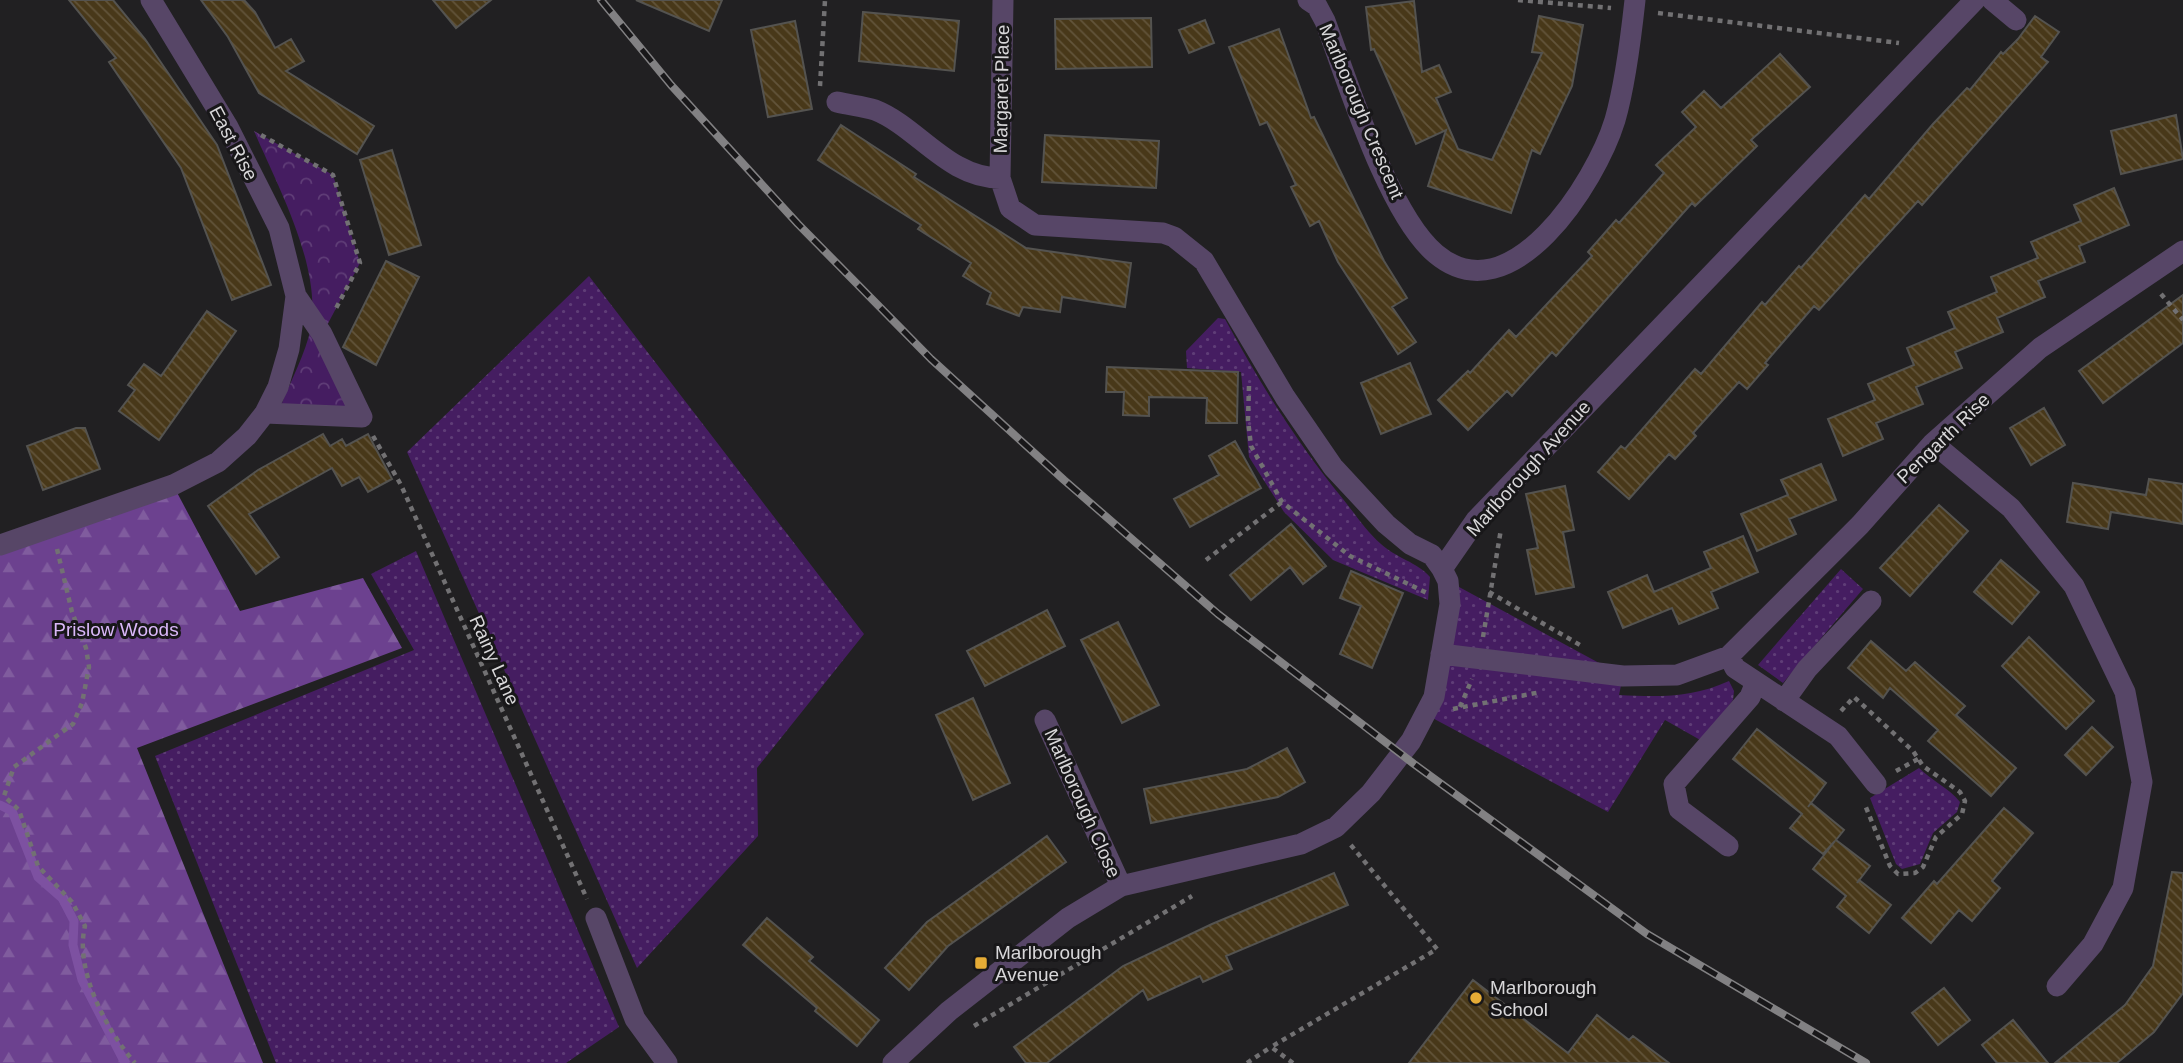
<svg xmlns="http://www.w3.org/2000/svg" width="2183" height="1063" viewBox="0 0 2183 1063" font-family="Helvetica,sans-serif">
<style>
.grass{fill:url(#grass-dots)}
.forest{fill:url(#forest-firs)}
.park{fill:url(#park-crowns)}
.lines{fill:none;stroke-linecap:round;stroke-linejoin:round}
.stream{stroke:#7d51a1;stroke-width:9}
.building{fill:url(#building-back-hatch);stroke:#545350;stroke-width:2}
.path{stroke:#727173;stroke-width:4.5;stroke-dasharray:5 5;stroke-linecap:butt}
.minor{stroke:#574667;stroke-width:21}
.rail-casing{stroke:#828183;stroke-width:8}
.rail{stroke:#181719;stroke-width:5;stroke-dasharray:16;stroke-linecap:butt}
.poi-dot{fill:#e6ac36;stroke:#181719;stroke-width:2.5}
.labels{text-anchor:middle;stroke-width:6;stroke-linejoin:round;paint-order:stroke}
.street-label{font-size:19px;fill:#d8d7d9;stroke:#181719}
.park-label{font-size:19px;fill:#dab8f9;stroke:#181719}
.poi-label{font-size:19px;fill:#d8d7d9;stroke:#181719;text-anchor:start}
</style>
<defs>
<pattern id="grass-dots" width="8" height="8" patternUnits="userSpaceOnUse" patternTransform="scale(1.75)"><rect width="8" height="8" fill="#451d61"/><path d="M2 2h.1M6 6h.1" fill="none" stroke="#5f3d77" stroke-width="1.8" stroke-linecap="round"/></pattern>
<pattern id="forest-firs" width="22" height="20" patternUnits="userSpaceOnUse" patternTransform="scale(1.75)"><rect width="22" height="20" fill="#6c418f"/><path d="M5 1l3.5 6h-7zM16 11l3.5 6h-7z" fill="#805c9e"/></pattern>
<pattern id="park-crowns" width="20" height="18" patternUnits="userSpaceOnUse" patternTransform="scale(1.75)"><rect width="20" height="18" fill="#451d61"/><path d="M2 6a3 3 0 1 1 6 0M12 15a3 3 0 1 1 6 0" fill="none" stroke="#5f3d77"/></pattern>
<pattern id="building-back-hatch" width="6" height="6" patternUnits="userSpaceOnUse" patternTransform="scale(1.75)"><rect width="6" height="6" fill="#483819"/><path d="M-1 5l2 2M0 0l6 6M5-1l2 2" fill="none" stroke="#62543a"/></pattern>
</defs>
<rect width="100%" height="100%" fill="#212022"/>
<path class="grass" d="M589,276L864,634L757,768L758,836L637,968L407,452Z
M1218,318L1225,319C1259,382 1297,443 1343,499C1355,514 1367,532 1381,544C1396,558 1417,562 1430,577L1428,600L1333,560L1284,512L1249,457L1241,372L1187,368L1186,351Z
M416,551L619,1027L566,1063H276L155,756L414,650L371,574Z
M1841,569L1863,589L1783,683L1758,665Z
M1448,581L1623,676L1619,695C1659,697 1692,698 1729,681L1734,691L1733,700L1702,741L1665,720L1608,812L1425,714Z
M1919,768C1932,781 1949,788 1960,802L1957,812L1933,833L1920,864L1902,869L1896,864L1870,798Z"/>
<path class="forest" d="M173,485L240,611L363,578L402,648L137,748L263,1063H0V545Z"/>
<path class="park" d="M254,131L333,175L360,263L324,331L351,411L280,408C290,382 306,353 311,327C321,265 278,187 254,131Z"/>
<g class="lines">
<path class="stream" d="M0,805L12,811L38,877L62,898L74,921L73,945L82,980L125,1063"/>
</g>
<path class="building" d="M69,0H113L145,39L217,145L271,285L232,300L181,168L109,62L116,58Z
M201,0H244L255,12L275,48L291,39L304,61L286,71L374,126L357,154L259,93L228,37Z
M433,0H491L456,28Z
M636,0H722L709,31Z
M1414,1L1422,72L1439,65L1451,92L1436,98L1458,149L1492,160L1542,53L1532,52L1539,16L1583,25L1572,86L1540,154L1532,150L1511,213L1428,186L1446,130L1416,144L1374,49L1371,50L1366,7Z
M863,12L959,21L954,71L859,61Z
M2035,16L2059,32L2041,57L2048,62L1922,205L1918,201L1819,310L1814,306L1765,363L1768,365L1747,389L1739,382L1693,433L1696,436L1675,459L1669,454L1629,499L1598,472L1621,446L1625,449L1695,369L1701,374L1762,302L1765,305L1799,266L1801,268L1865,195L1869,199L1933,124L1967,88L1970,90L2001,52L2003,54L2018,39Z
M1151,18L1152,67L1056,69L1055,19Z
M1205,20L1214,43L1189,53L1179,30Z
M795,21L812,109L768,117L751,30Z
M1279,29L1311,118L1314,117L1384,261L1407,298L1392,307L1416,342L1398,354L1338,262L1319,221L1310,226L1291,187L1296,185L1267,122L1260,125L1229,47Z
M1780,54L1810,87L1751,140L1757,146L1695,206L1692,203L1556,356L1552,352L1512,396L1507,391L1468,430L1438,400L1468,371L1470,373L1509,330L1516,337L1592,256L1588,252L1616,220L1619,223L1664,173L1656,165L1696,127L1682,112L1704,91L1721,108Z
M2176,115L2183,159L2121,174L2111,131Z
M841,125L916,174L914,177L1026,248L1131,263L1125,307L1062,297L1060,312L1023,307L1019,316L987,304L991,293L963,276L971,263L918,229L921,225L818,160Z
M1045,135L1159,141L1156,188L1042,182Z
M392,150L421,245L389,255L360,160Z
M2114,188L2129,225L2079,246L2085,262L2038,281L2045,297L1997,318L2003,332L1955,352L1962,368L1916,387L1923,404L1876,423L1883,439L1843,456L1828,419L1875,400L1868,384L1914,365L1907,348L1955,328L1948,312L1997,292L1991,277L2038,258L2031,242L2081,221L2074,205Z
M386,261L419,277L376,365L343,347Z
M2183,295V343L2103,403L2079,371Z
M207,311L236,331L159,440L119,411L135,390L128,385L144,364L161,376Z
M1410,363L1431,414L1381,434L1361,383Z
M1107,367L1238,372L1237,423H1206L1207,398L1149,397V416L1123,415L1124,392H1106Z
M2044,408L2065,445L2031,465L2010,428Z
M76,428H85L100,469L43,490L27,446Z
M323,434L330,446L342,439L346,446L368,434L392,479L368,492L359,477L342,486L332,468L249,514L279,557L256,574L208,506L258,470Z
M1235,441L1261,488L1190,527L1174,499L1219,475L1209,456Z
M1821,464L1836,500L1789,519L1796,534L1757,551L1741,514L1788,495L1781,480Z
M2149,479L2183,484V524L2111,512L2108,529L2067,522L2073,483L2146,495Z
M1565,486L1574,530L1563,532L1574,587L1536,594L1527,550L1538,548L1526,494Z
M1939,505L1968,531L1910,596L1880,568Z
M1291,524L1326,566L1303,584L1290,567L1251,600L1230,575Z
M1743,536L1758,572L1711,592L1718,608L1679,624L1672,608L1623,628L1608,592L1647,575L1654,592L1711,568L1704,552Z
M2001,560L2039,592L2012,624L1974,592Z
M1351,571L1403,593L1372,668L1340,654L1361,606L1340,598Z
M1047,610L1065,646L985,686L967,651Z
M1118,622L1159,705L1122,723L1081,640Z
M2029,637L2094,701L2066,729L2002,666Z
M1871,641L1906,671L1915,662L1965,706L1956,715L2016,768L1991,796L1928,741L1938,730L1890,688L1883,698L1848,668Z
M973,698L1010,783L973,800L936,715Z
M2092,727L2113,747L2086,775L2065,755Z
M1757,729L1826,783L1808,807L1811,803L1844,830L1836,840L1870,866L1857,883L1859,880L1891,905L1869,933L1837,907L1846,896L1813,869L1835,841L1823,854L1790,828L1802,814L1733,759Z
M1287,748L1305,782L1278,797L1151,823L1144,789L1247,769Z
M2004,808L2033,833L1992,881L2000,888L1972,921L1959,910L1931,943L1902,918L1934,881L1937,884Z
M1047,836L1066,862L948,946L909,990L885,968L927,922Z
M2172,872L2183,873V993L2154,1032L2117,1063H2055L2125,1005L2153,966Z
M1334,873L1348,905L1226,956L1232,969L1203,982L1200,976L1148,1000L1143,990L1047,1063H1026L1014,1047L1123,966L1212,924Z
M767,918L813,957L809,961L879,1020L857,1046L815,1011L817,1008L743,945Z
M1473,980L1568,1053L1597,1015L1629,1040L1633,1036L1669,1063H1409Z
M1944,988L1970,1020L1938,1045L1912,1013Z
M2013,1020L2048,1063H1997L1982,1045Z"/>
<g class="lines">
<path class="path" d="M1518,0L1611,8
M1658,13L1899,43
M820,86L825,0
M261,135L333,175L360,263L334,312
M2161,294L2183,320
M1249,386L1248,420L1251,446L1282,502L1350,556L1427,593
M373,436L401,485L587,899
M57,549L72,612L86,648L89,667L82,703L73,724L14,767L4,796L19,810L38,866L72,902L85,926C74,970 107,1031 135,1063
M1206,560L1282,502
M1489,592L1580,645
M1483,637L1501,529
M1460,707L1472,679
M1453,709L1541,692
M1841,711L1854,697L1913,751L1923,766L1960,792L1965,801L1962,814L1936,837L1923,867L1915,873L1898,874L1890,866L1865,805
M1896,771L1918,759
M974,1026L1192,896
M1247,1063L1271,1047
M1293,1063L1271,1047L1437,949L1350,844"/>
<path class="minor" d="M1308,0L1317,6L1325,21C1348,82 1388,214 1436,254C1511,317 1596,182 1615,120C1625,85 1631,37 1635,0
M1992,0L2016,20
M837,102C849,105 863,106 875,110C918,127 948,178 1000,178L1010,208L1035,225L1163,233L1174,237L1204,261L1285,397L1333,467L1386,524L1410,544L1432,555L1442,569
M1000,178L1003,0
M265,413L362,417L322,334L296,296
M1933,443L2011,508L2074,586L2125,692L2142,782L2123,888L2093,944L2057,986
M0,545L173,485L218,462L247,436L265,413L278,387L289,349L296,296L279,228L228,127L151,0
M1441,654L1623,676L1677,675L1729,656L1860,525L1933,443L2040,348L2183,251
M1729,656L1735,668L1838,736L1876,784
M1784,701L1807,669L1871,601
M1045,720L1121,886
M1728,846L1679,809L1674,784L1750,697L1756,682
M596,918L635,1019L667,1063
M893,1063L949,1011L1068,918L1121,886L1301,844L1336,827L1371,793L1411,741L1434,697L1450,604L1448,581L1442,569L1476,520L1975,0"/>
<defs>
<path id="rail" d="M601,0L671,85L798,224L931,359L1064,480L1218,614L1414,764L1647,934L1866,1063"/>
</defs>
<use href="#rail" class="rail-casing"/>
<use href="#rail" class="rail"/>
</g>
<g class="poi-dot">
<rect x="974" y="956" width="14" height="14" rx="3.5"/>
<circle cx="1476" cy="998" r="7"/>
</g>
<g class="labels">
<g class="street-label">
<text transform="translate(1001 89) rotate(-89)" y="7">Margaret Place</text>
<text transform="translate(1362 111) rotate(67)" y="7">Marlborough Crescent</text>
<text transform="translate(234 143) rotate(62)" y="7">East Rise</text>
<text transform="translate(1943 438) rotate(-44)" y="7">Pengarth Rise</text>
<text transform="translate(1528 468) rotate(-48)" y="7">Marlborough Avenue</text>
<text transform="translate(495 660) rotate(66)" y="7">Rainy Lane</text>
<text transform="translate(1083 803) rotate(66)" y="7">Marlborough Close</text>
</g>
<g class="park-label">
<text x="116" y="636">Prislow Woods</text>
</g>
<g class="poi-label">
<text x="995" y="959">Marlborough<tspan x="995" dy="22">Avenue</tspan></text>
<text x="1490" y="994">Marlborough<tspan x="1490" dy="22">School</tspan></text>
</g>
</g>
</svg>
